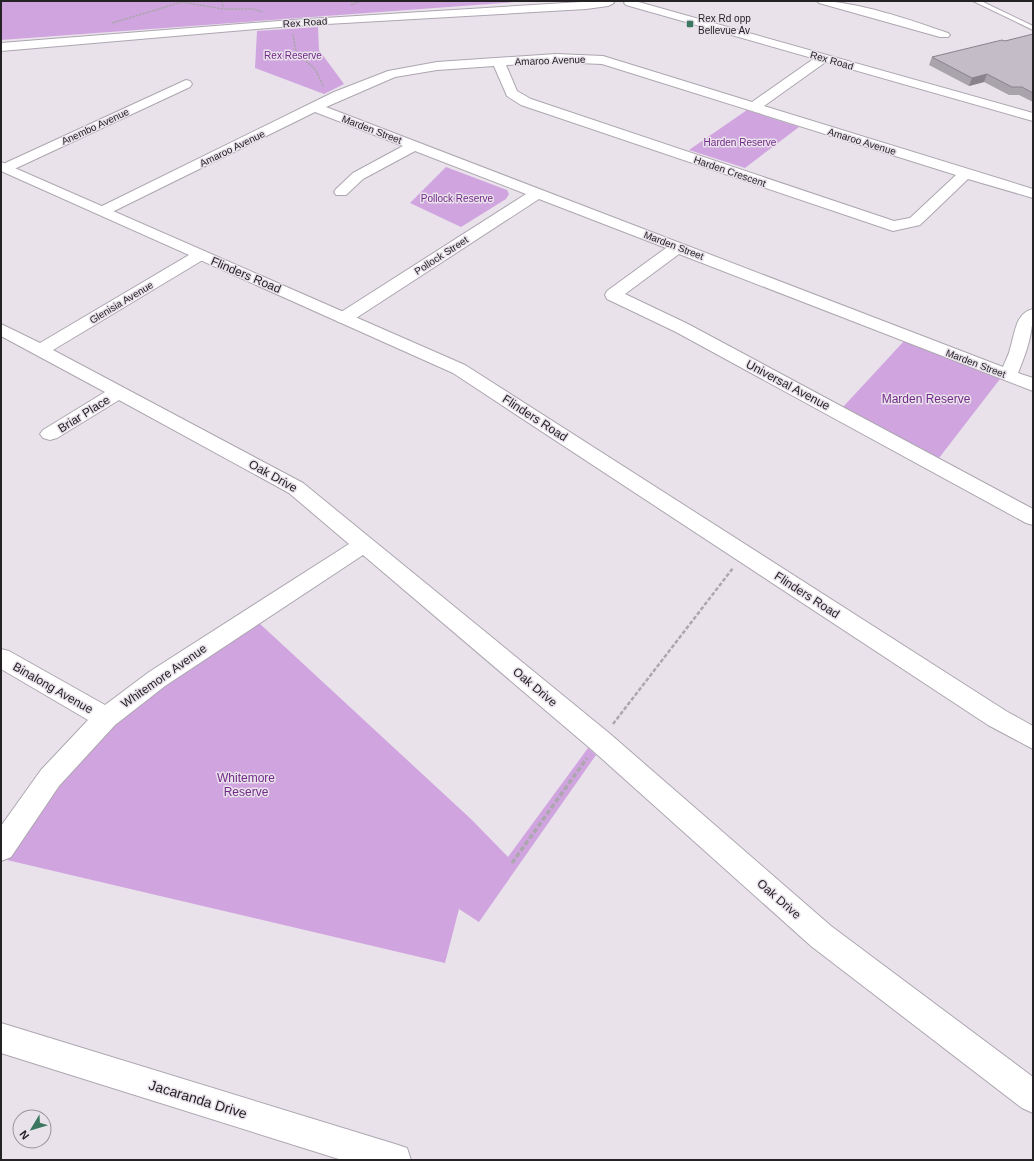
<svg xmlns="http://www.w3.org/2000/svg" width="1034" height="1161" viewBox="0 0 1034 1161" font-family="Helvetica,sans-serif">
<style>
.green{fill:#d0a4df}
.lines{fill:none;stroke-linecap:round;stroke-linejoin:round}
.service-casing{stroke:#ada6b0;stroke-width:2}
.minor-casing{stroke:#ada6b0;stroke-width:2}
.tertiary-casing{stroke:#ada6b0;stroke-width:2}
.path-far2{stroke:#aca6ae;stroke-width:1.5;stroke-dasharray:2.5 1;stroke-linecap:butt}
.path-far1{stroke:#aca6ae;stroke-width:2.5;stroke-dasharray:4 2;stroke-linecap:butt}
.path{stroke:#aca6ae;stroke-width:3.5;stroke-dasharray:5 2.5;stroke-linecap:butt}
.service{fill:#fff;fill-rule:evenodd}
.minor{fill:#fff;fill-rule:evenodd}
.tertiary{fill:#fff;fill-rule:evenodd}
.wall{fill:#a9a3ab}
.shaded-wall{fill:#89848b}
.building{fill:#c4bdc7;stroke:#89848b}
.poi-dot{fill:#3b7761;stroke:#e9e2eb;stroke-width:1.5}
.labels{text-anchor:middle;stroke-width:3;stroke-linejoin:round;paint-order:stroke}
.far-poi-label{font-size:10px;fill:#252226;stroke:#e9e2eb;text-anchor:start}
.far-street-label{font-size:10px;fill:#252226;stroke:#e9e2eb}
.far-park-label{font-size:10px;fill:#722a89;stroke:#e9e2eb}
.street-label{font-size:12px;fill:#252226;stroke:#e9e2eb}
.park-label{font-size:12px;fill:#722a89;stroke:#e9e2eb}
.near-street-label{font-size:14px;fill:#252226;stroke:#e9e2eb}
</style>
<rect width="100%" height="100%" fill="#e9e2eb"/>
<path class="green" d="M1,1H529L1,40Z
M318,27L319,50L344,84L324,94L255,68L257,31Z
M747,110L799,127L745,168L689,150Z
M446,167L507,190L509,194L506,199L461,227L410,203Z
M905,340L1000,379L939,458L843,407Z
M258,622L472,820L508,857L588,748L596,755L479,922L459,909L445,963L7,860L27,824L84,755L116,724L177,677Z"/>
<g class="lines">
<defs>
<path id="service" d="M973,1H981L1033,26V30Z"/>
<path id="minor" d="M817,1C856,1 911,20 948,33L950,35L948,37H940L819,3Z
M556,54L603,56L752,102L819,55H827L829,58L827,61L764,106L1033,189V198L968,179L920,225L893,231L521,105L507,96L494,66L437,70L395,77L326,107L1003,367C1005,361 1009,355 1010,349C1015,334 1015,313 1033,309C1033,333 1027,351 1018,373L1033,378V391L679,254L625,294L688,324L1033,509V525L1026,523L676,332L607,299L605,295L607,291L666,248L539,199L350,322L344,323L338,322L335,318L338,314L526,194L415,151L363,179L346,195H336L334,192L336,189L353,173L403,146L315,112L108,214H98L96,211L98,208L334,92L388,71L437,62ZM556,62L602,64L956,175L910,218L894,221L531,99L517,91L506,65Z
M186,80L190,81L192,84L190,87L10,171H1V165Z
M200,250L206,252L208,255L206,258L53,350L303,483L609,733L831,926L1033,1077V1113L1022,1108L811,946L591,749L363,555L165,686L115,725L59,786L11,857L1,861V826L41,770L88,720L1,669V649L9,651L105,705L149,672L349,544L289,493L119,400L57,438L50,440L43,438L40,434L43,430L105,392L1,336V324L40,343L194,252Z
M1,1023L395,1144L407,1148L411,1160H342L1,1053Z"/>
<path id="tertiary" d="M598,1H612L614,3L608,6L586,9L292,26L1,51V43L292,20Z
M626,1H635L1033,113V121L626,5L624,3Z
M1,162L465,365L1006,711L1033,726V749L988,725L453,373L1,171Z"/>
</defs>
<use href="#service" class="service-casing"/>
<use href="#minor" class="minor-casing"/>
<use href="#tertiary" class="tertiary-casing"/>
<path class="path-far2" d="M222,1L223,8
M351,5L361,1
M112,23L182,2L223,9H253L263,12
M293,34L296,52L315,69L324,87"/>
<path class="path-far1" d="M613,724L733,568"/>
<path class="path" d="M512,863L587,758"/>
<use href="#service" class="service"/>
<use href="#minor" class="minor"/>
<use href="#tertiary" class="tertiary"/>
</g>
<path class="wall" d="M1033,34V102L1019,95H1009L984,82L969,86L929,65L932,57L1005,41Z"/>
<path class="shaded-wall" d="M987,74L984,82L969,86L972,78Z"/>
<path class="building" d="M1033,34V93L1022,87H1012L987,74L972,78L932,57L1002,40L1005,41Z"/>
<rect class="poi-dot" x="686" y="20" width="8" height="8" rx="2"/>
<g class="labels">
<g class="far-poi-label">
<text x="698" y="22">Rex Rd opp<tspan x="698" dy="12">Bellevue Av</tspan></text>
</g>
<g class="far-street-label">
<text transform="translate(305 22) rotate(-4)" y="4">Rex Road</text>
<text transform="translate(550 60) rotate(-2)" y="4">Amaroo Avenue</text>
<text transform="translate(832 60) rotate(16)" y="4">Rex Road</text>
<text transform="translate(95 126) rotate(-25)" y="4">Anembo Avenue</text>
<text transform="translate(372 129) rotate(21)" y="4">Marden Street</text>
<text transform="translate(862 141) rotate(17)" y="4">Amaroo Avenue</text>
<text transform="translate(232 148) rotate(-26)" y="4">Amaroo Avenue</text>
<text transform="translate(730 171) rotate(19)" y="4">Harden Crescent</text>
<text transform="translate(674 245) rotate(21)" y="4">Marden Street</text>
<text transform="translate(441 255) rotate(-33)" y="4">Pollock Street</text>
<text transform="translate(121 302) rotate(-31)" y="4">Glenisia Avenue</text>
<text transform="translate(976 363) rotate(21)" y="4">Marden Street</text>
</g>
<g class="far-park-label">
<text x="293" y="59">Rex Reserve</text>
<text x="740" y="146">Harden Reserve</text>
<text x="457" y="202">Pollock Reserve</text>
</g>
<g class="street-label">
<text transform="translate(246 275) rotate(23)" y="4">Flinders Road</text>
<text transform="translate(788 385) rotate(28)" y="4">Universal Avenue</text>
<text transform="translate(84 414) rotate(-32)" y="4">Briar Place</text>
<text transform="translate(535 418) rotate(33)" y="4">Flinders Road</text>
<text transform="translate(273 476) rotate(29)" y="4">Oak Drive</text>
<text transform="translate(807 595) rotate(33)" y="4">Flinders Road</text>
<text transform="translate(164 676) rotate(-35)" y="4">Whitemore Avenue</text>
<text transform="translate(535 687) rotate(40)" y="4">Oak Drive</text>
<text transform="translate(53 688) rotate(30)" y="4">Binalong Avenue</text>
<text transform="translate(779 899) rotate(41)" y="4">Oak Drive</text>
</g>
<g class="park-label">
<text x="926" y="403">Marden Reserve</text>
<text x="246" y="782">Whitemore<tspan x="246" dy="14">Reserve</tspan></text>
</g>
<g class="near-street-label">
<text transform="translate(198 1099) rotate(17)" y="5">Jacaranda Drive</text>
</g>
</g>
<rect width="1034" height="1161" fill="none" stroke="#252226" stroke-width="4"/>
<g transform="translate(32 1129) rotate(232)"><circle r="19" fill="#e9e2eb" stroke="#9b959c"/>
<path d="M0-3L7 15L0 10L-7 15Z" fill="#3b7761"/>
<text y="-6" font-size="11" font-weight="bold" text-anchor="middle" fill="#252226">N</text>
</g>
</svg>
